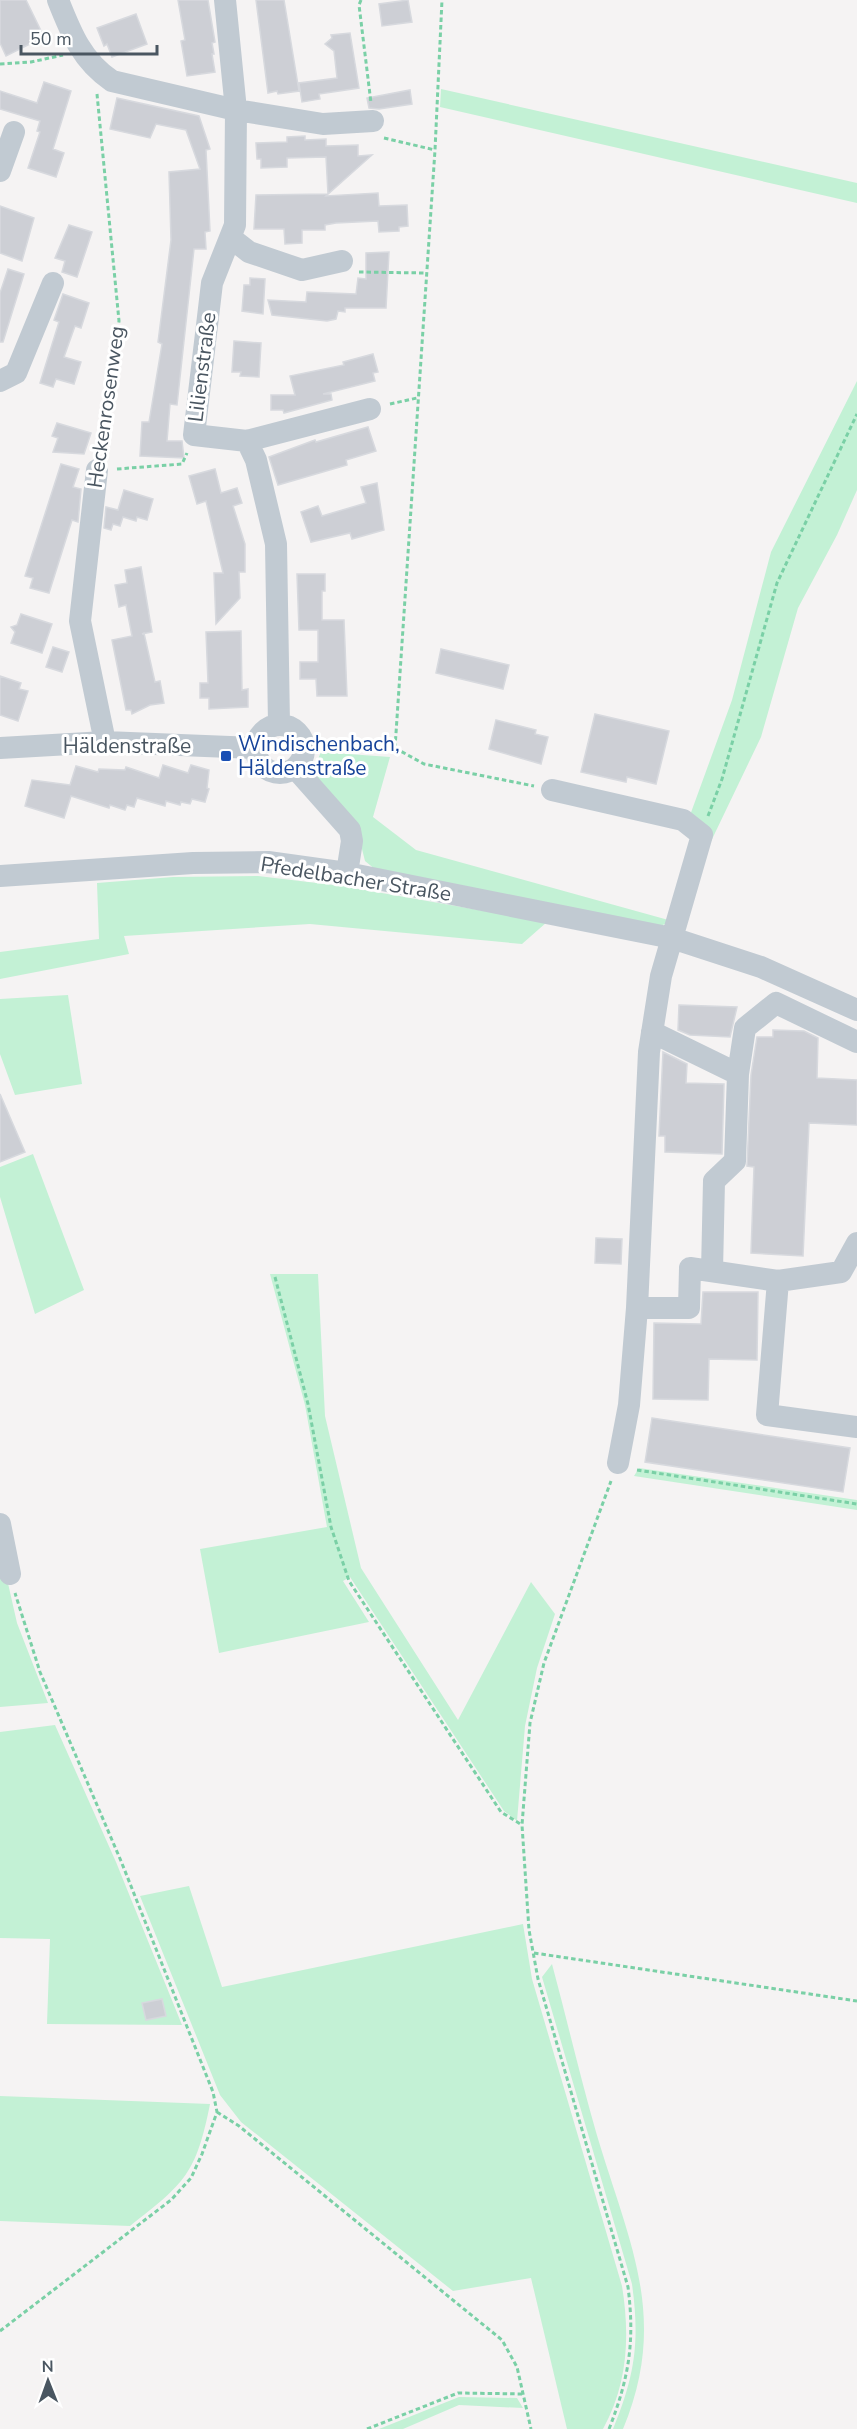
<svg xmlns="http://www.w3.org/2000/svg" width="857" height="2429" viewBox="0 0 857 2429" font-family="'Nunito Sans',sans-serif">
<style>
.green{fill:#c3f1d5}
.building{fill:#cdcfd5;stroke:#d7d9de;stroke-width:1.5}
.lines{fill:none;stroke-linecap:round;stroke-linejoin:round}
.path{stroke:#7ad0a6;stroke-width:3;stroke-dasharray:4.5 3;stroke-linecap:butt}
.minor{stroke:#c1cad2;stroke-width:22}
.transit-dot{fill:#1a4fb4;stroke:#fff;stroke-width:2}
.labels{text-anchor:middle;stroke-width:6;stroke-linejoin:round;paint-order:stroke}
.street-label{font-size:21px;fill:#4a5661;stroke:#fff}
.transit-label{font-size:21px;fill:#164399;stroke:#fff;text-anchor:start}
</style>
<rect width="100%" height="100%" fill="#f5f3f3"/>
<path class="green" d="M441,89L857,183V203L440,107Z
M857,381V490L837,535L798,608L761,737L703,858L689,818L732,700L771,552Z
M321,752L390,757L373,817L416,850L672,921L658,927L376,870L365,861L361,845L312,773Z
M258,876L342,886L547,922L522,944L310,924L124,936L129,954L0,979V952L99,939L97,883L173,877Z
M68,995L82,1084L15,1095L0,1054V999Z
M33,1154L84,1290L35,1314L0,1197V1167Z
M270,1274H318L325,1416L361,1568L458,1720L531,1582L555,1614L537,1668L525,1726L517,1821L504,1811L350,1577L343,1581L369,1622L219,1653L200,1549L327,1527L305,1405Z
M639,1468L857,1500V1510L634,1476Z
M0,1548L17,1623L48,1703L0,1707Z
M55,1725L116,1862L182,2025L47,2024L50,1939L0,1938V1732Z
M189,1886L222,1987L523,1924L532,1979L622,2286C630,2335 628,2384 603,2429H567L531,2278L453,2291L241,2122L220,2095L140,1896Z
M552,1964C567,2020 580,2076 596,2132C628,2241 670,2316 623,2429H613C635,2375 640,2342 632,2284L542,1977Z
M0,2096L210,2104C196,2174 185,2183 130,2226L0,2221Z
M459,2397L517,2398L523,2408L459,2405L403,2429H379Z"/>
<path class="building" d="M0,0H26L44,37L6,56L0,43Z
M178,0H208L215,42L212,43L214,54H212L215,72L187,76L181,41L185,40Z
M256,0H284L299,91L278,94L277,91L268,93Z
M408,0L412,22L382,26L379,4Z
M136,14L147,44L112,57L107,44L104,46L97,28Z
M350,33L359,88L319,94L320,99L302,102L299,83L337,78L334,51L325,44L332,38L331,35Z
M44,82L71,91L53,149L64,153L56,177L28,168L40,132L37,131L40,121L0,109V91L37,103Z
M410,90L412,104L379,109L369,108L367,98Z
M117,98L199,116L210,149L206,150L210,231L205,232L206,249H194L177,405L170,404L167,441H182L184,458L140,456L142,422H149L162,344L158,342L171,240L169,172L200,169L186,130L156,124L150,138L110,129Z
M305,136V140L326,139V146L358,145V156L372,155L326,196L378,193L379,206L407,205L408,226L399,227V231L379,232L378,221L336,223L325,225V230H302V243L285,244L284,229H254L256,195L328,194L326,157L287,158V167L261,168V159H257L256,143L287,142V137Z
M0,206L34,218L22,261L0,253Z
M69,225L92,232L77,277L62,272L65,261L55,258Z
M389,252L386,308H345V312L338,311L336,319L327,321L272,315L268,300L306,302L307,292L356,294L358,278L366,279V253Z
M8,269L24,274L3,342H0V293Z
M250,278L265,279L263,314L242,311L244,285H250Z
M63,294L89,303L81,328L75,326L64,357L81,362L74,384L56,379L53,387L40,383L59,322L54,320Z
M234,341L261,343L259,377L240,376L241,372H232Z
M373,354L378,372L373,373L375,381L323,394H331L332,400L284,413L283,410H271V395H295L290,376L344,365L343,362Z
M57,423L91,433L84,454L53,452L58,438L52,436Z
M368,427L376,451L346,460L347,465L278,485L269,457L315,440L316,442Z
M61,464L79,469L73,487L81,489L78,522L72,520L49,593L30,588L33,578L25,576Z
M215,469L221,493L237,488L242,503L233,506L245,544V572H239L240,598L216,624L214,573H223L206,501L197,504L189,476Z
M377,483L384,530L352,539L350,533L311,542L301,512L318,506L322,516L366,503L361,487Z
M124,490L153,499L147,520L137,517L136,521L123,517L120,526L113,524L111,530L104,528L106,507L118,510Z
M141,567L152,632L142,634L144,633L155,682L160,681L164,703L150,705L132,714L131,710H126L112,640L132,636L126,605L119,607L115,585L127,583L125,570Z
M297,574H325V591H322V620H344L347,696H317L316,679H300V662H318V630H299Z
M21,614L52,624L42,653L11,643L15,632L11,627L17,625Z
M241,631L242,690L248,689V707L209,709V698H200V683H208L206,632Z
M53,647L69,652L62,672L46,667Z
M441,649L509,665L503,689L436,673Z
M0,676L21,683L19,689L28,691L18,721L0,715Z
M595,714L669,731L656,784L627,777L626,782L581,772Z
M496,720L536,730L535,734L548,737L541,764L489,749Z
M163,765L188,773L191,765L209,770L207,788L209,789L205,802L192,799L190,804L181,802L180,805L166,801L165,806L137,798L134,807L127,805L125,810L110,805L109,808L71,796L64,818L25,806L32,780L70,785L76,766L98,772L99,769L125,770L126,767L159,778Z
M679,1005L737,1007L730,1037L690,1035L678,1030Z
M773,1030L804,1031L818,1038L817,1078L857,1080V1125L809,1123L803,1256L751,1253L754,1167L747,1166L751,1075L757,1037H773Z
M663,1052L687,1064L686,1083L724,1084L722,1154L665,1152V1136H659Z
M0,1094L25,1152L0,1162Z
M596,1238L622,1239L621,1264L595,1263Z
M703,1292H758L757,1360L709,1359L708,1400L653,1399L654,1323L701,1324Z
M652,1418L850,1448L843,1492L645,1462Z
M162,1999L166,2016L146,2020L142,2003Z"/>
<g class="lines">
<path class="path" d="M361,0L359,5L371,103
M0,64L31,62L63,55
M97,94L119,321L99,451
M384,138L435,150
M359,272L426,273
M390,404L417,398
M117,469L182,464L187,453
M305,748H395L424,764L534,786
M395,748L435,150L442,0
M708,816L722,779L777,583L857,414
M275,1277L308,1404L331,1527L349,1581L501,1812L522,1825
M637,1470L857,1504
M534,1953L857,2001
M217,2112L239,2126L502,2340L517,2367L531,2429
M0,2331L171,2200L191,2178L202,2154L217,2112L213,2092L121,1861L40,1672L15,1593
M367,2429L458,2393L525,2394
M609,2429C629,2378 635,2342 628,2287L538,1979L529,1930L522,1825L530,1723L544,1663L611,1481"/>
<path class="minor" d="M58,0C71,33 82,61 112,81L236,110L323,124L373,121
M225,0L236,110L235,225L212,283L194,435L247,441L256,460L276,544L279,724
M0,171L14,132
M231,238L249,252L302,270L342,261
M0,381L16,373L53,283
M247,441L370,409
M97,470L80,621L105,742
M256 749a24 24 0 1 1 48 0a24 24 0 1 1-48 0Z
M0,748L105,742L255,748
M295,768L350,830L352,841L347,873
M552,790L683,820L702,835L661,976L649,1052L637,1308L629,1405L618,1463
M0,876L193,863L268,862L347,873L672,938L761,967L857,1010
M652,1032L738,1074L735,1161L714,1181L712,1271
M738,1074L745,1028L776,1003L857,1042
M778,1281L841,1272L857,1243
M637,1308H689L690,1268L778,1281L767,1415L857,1427
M0,1524L10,1574"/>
</g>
<rect class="transit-dot" x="220" y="750" width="12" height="12" rx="3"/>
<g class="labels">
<g class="street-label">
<text transform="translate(202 367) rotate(-83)" y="7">Lilienstraße</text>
<text transform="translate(106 407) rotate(-82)" y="7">Heckenrosenweg</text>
<text x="127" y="753">Häldenstraße</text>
<text transform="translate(356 879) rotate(9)" y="7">Pfedelbacher Straße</text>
</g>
<g class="transit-label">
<text x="238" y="751">Windischenbach,<tspan x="238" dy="24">Häldenstraße</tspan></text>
</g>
</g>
<g transform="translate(48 2381) rotate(359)" stroke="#ffffff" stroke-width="4.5" paint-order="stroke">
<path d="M0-4.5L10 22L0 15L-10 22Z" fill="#4a5661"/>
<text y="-9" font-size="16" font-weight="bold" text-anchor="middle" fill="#4a5661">N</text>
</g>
<path d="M21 45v9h136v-9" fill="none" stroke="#4a5661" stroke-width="3"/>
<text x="30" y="45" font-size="18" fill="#4a5661" stroke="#ffffff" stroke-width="4.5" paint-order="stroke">50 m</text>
</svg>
